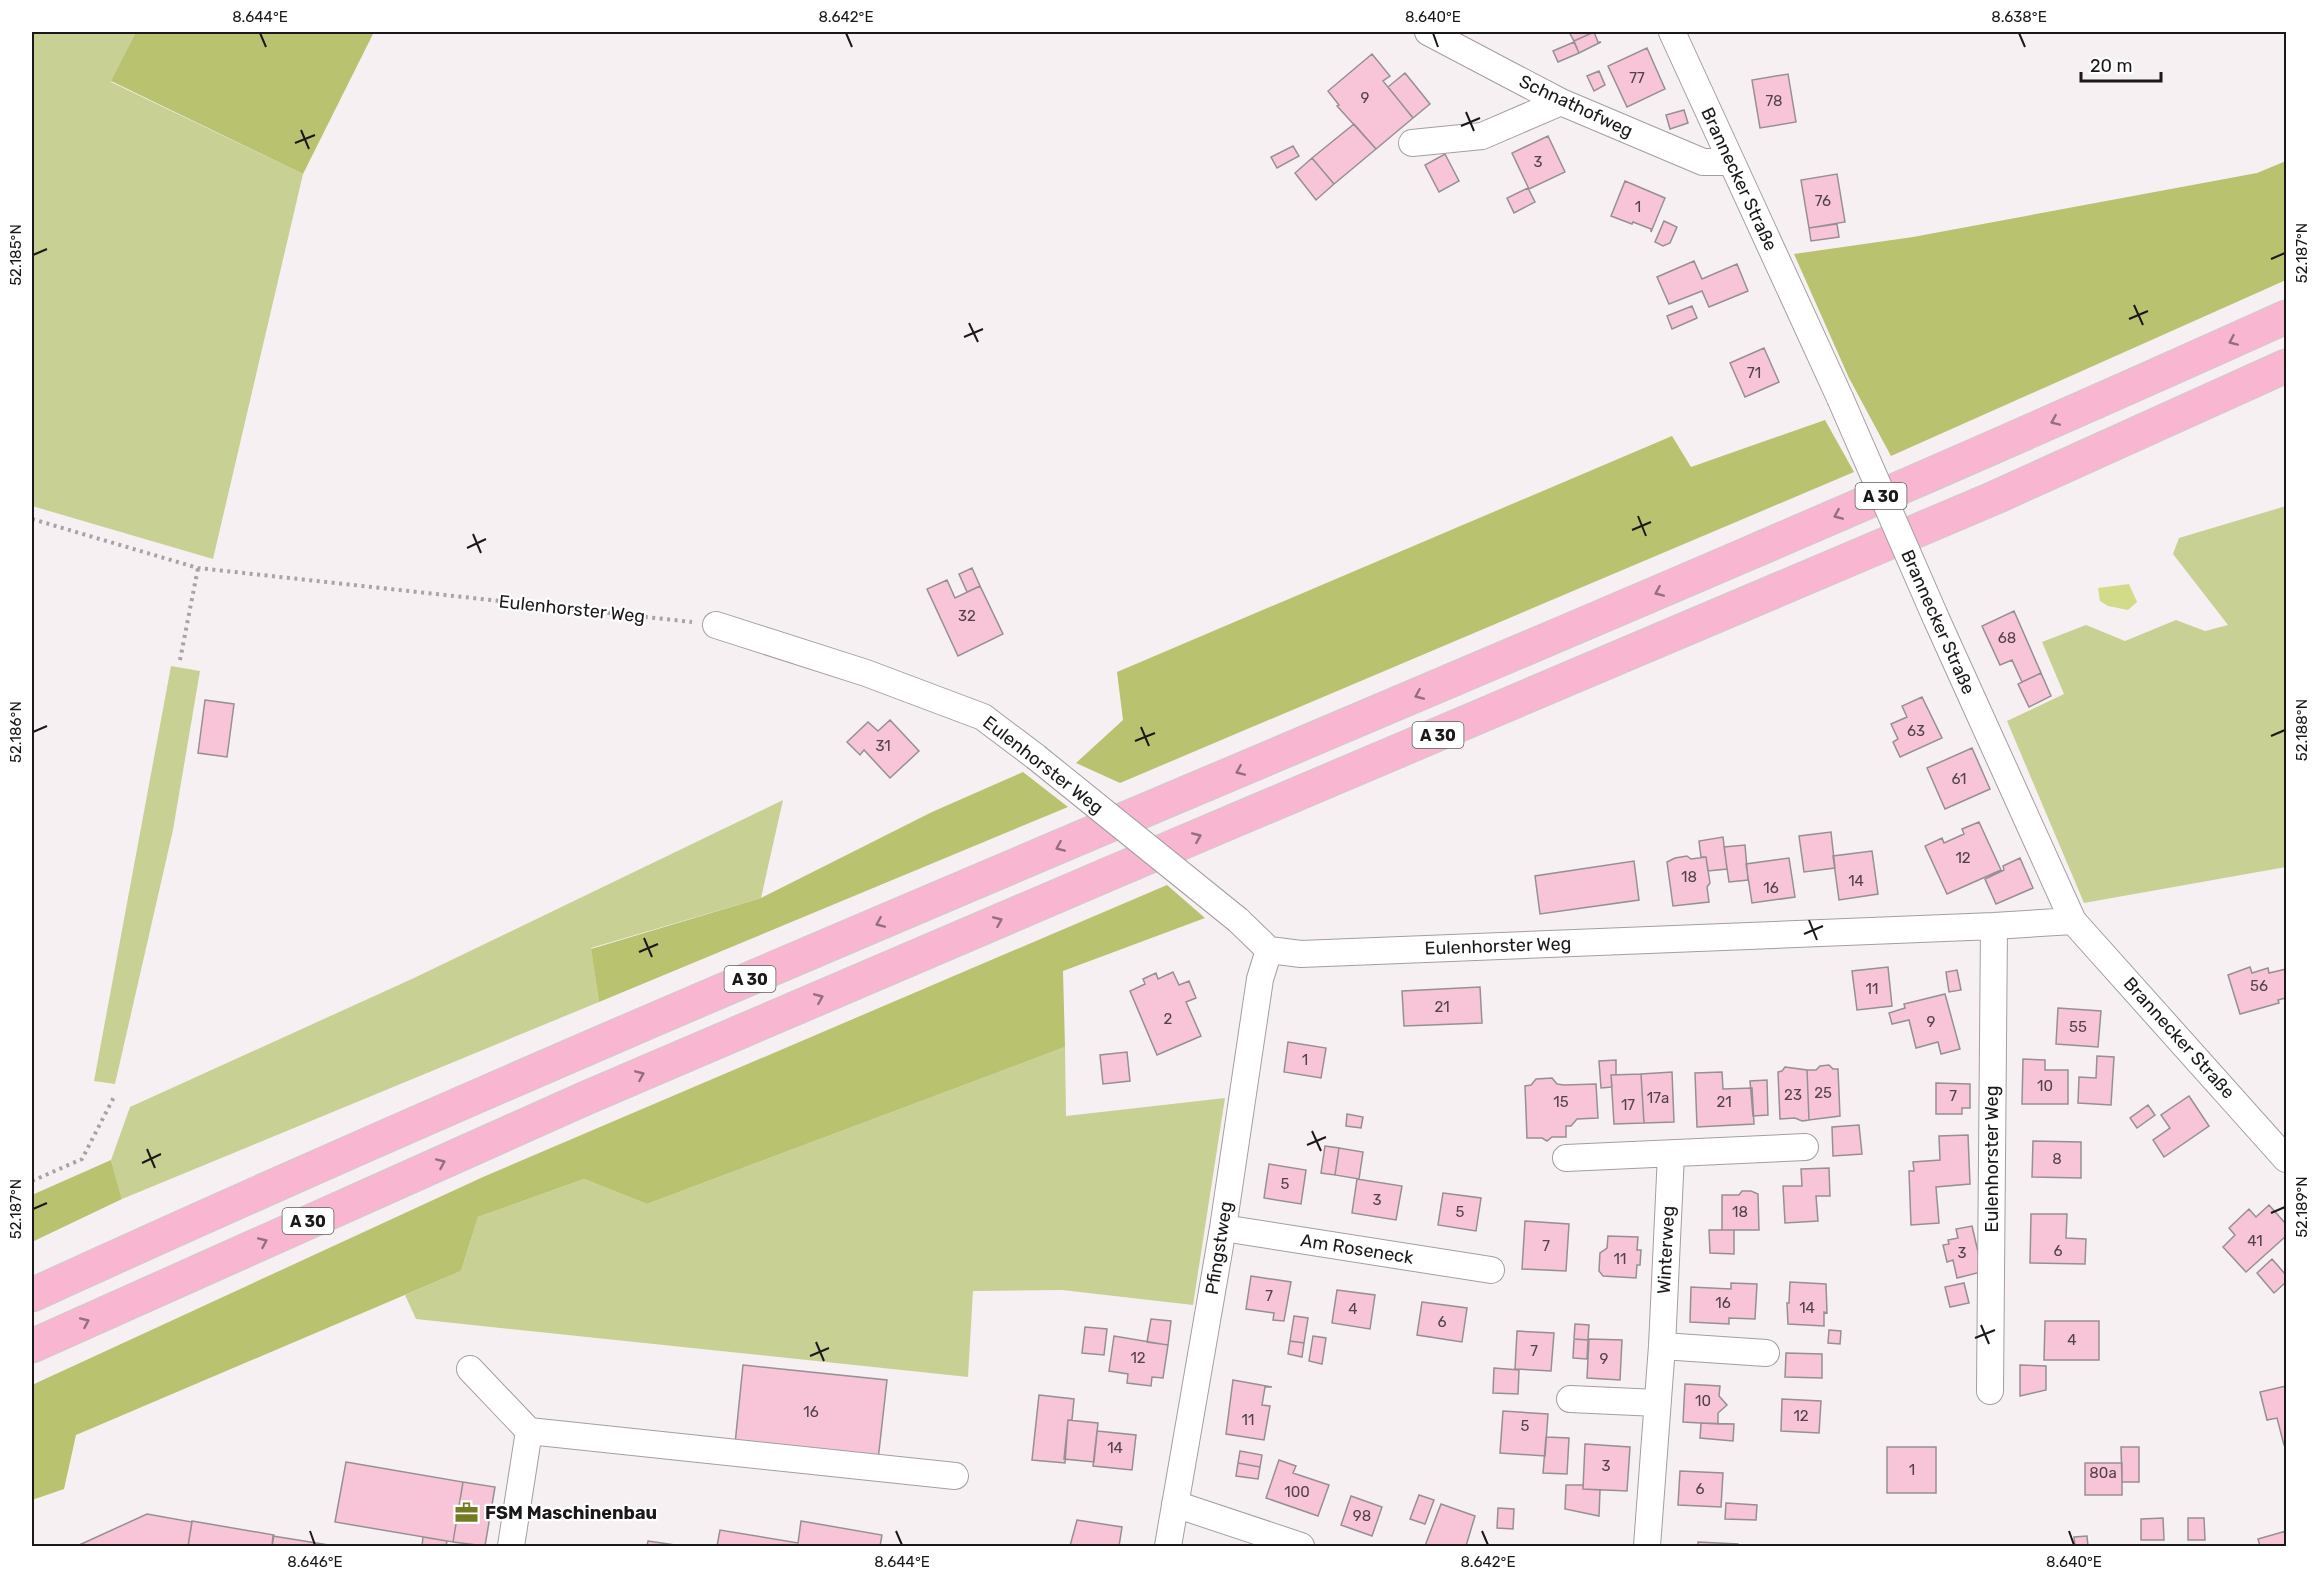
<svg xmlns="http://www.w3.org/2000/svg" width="2318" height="1578" viewBox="0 0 2318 1578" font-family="Rubik,sans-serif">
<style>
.green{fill:#c9d094}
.forest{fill:#b9c26f}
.water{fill:#d2db87}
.building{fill:#f7c4d8;stroke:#969092;stroke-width:1.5}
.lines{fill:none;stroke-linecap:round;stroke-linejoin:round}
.minor-casing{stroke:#a49ea0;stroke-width:28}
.highway-casing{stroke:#cdcccc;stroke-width:35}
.path{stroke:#a9a3a5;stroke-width:4;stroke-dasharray:3 4.5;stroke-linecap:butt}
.minor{stroke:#fff;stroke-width:26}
.highway{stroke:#f9b6d1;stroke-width:33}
.minor-bridge-casing{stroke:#a49ea0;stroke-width:28;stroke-linecap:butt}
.minor-bridge{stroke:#fff;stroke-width:26}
.oneway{stroke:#956f7e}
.ticks{fill:none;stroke:#1b1819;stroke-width:2}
.labels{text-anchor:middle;stroke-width:4.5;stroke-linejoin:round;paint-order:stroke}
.number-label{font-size:15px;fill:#524349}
.shield{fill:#fff;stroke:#5f5d5e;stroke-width:1.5}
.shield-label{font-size:16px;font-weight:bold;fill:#1b1819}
.street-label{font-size:18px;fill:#1b1819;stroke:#fff}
.poi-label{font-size:18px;font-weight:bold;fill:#1b1819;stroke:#fff;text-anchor:start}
.neatline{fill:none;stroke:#1b1819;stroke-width:2}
.ticks-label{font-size:15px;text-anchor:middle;fill:#1b1819}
</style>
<rect width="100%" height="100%" fill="#f7f0f3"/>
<path class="green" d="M32,32H136L111,82L303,174L213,559L32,506Z
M2286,506V867L2084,903L2007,721L2064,694L2042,642L2086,625L2125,641L2176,620L2205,631L2228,625L2173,554L2179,538Z
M171,666L200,671L173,830L115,1084L94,1081Z
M783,800L761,898L591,948L599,1002L122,1199L111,1160L130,1107L414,978Z
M1065,1047L1066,1116L1225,1098L1193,1305L1062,1290L973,1291L968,1377L416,1319L405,1295L461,1271L478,1217L584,1179L647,1204Z"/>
<path class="forest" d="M136,32H374L303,174L111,81Z
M2286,161V280L1891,456L1849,378L1794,254L1913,237L2257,173Z
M1825,420L1854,472L1120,783L1076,763L1123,720L1117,672L1672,436L1691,467Z
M1023,772L1068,807L599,1002L591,949L761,898L932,812Z
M1167,885L1205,918L1063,971L1065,1047L647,1204L584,1179L478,1217L461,1271L76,1435L64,1489L32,1500V1385L483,1177Z
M111,1160L122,1199L32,1242V1195Z"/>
<path class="water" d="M2129,584L2137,602L2128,610L2108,606L2100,601L2098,588Z"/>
<path class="building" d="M1569,32H1594L1574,41Z
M1594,32L1598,42H1601L1579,53L1574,41Z
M1574,42L1579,53L1558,62L1553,51Z
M1647,48L1665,89L1627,107L1608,66Z
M1372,54L1390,76L1383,81L1413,118L1376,149L1337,106L1339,105L1328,91Z
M1599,71L1605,85L1594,91L1587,76Z
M1405,73L1430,104L1413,118L1388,87Z
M1788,74L1796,122L1760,128L1752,80Z
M1684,110L1688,123L1670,129L1666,115Z
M1354,124L1376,149L1334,184L1312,158Z
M1548,136L1565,172L1529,189L1512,153Z
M1293,146L1299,156L1277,168L1271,157Z
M1445,154L1459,181L1439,192L1425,165Z
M1312,158L1334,184L1316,200L1295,173Z
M1837,174L1845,222L1809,228L1801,180Z
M1625,181L1665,198L1651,232V229L1633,222L1632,224L1611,216Z
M1528,188L1535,202L1514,213L1507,198Z
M1664,221L1677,227L1670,243L1663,246L1655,242Z
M1837,224L1839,237L1811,241L1809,228Z
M1694,261L1702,279L1737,264L1748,291L1709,307L1702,291L1669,304L1657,277Z
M1692,306L1697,318L1672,329L1667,316Z
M1764,348L1779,382L1745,397L1730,363Z
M972,568L980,586L967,592L959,574Z
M947,580L955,598L980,586L1003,634L958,656L927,589Z
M2014,611L2041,673L2022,682L2012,660L2000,665L1982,626Z
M2041,673L2051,696L2029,707L2018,684Z
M1922,697L1942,738L1900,757L1893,742L1898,739L1891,724L1907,717L1902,706Z
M205,700L234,704L227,757L198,753Z
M890,720L919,751L890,778L864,750L860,755L847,742L868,722L878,731Z
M1972,748L1990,789L1945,809L1927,768Z
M1979,822L2001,870L1947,894L1925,846L1942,838L1944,843L1964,834L1962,829Z
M1831,832L1835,868L1804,872L1799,836Z
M1723,837L1727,869L1708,871L1706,857H1701L1699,841Z
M1745,845L1748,880L1729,882L1724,847Z
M1872,851L1878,894L1839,900L1833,856Z
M1687,856L1691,859L1706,857L1710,883L1707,887L1709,902L1673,906L1667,862L1675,858Z
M1789,858L1795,897L1752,903L1746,864Z
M2020,858L2033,888L1996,904L1985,879L2004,870L2003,866Z
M1634,861L1639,900L1540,914L1535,876Z
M1888,967L1892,1006L1857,1010L1852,971Z
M2250,967L2252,973L2268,968L2269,973L2286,969V998L2278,1000L2279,1003L2240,1014L2228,975Z
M1957,970L1961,990L1949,992L1946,972Z
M1173,972L1179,985L1189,981L1196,998L1186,1002L1201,1036L1157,1055L1130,991L1145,984L1143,979L1156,973L1158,979Z
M1480,987L1482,1023L1404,1026L1402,991Z
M1945,994L1960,1049L1941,1054L1938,1042L1916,1048L1909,1020L1892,1024L1889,1013L1905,1008L1904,1004Z
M2058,1008L2101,1011L2098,1047L2056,1044Z
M1288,1042L1326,1048L1321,1078L1284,1072Z
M1127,1052L1130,1081L1103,1084L1100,1055Z
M2097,1056L2114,1057L2111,1105L2078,1103L2079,1077L2096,1078Z
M2023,1059L2045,1060V1070H2068V1104H2022Z
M1616,1060V1075H1611L1612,1087L1601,1088L1599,1061Z
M1829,1065L1833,1069H1838L1840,1116L1809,1120L1807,1070H1816L1820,1066Z
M1785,1067L1807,1070L1809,1120L1802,1121L1795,1118L1780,1119L1778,1072L1782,1071Z
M1672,1072L1674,1122L1644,1123L1641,1074Z
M1722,1072L1723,1089L1752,1088L1754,1124L1697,1127L1695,1073Z
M1641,1074L1644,1123L1614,1124L1611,1075Z
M1552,1078L1557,1084L1564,1085L1596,1084L1598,1118L1577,1119L1571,1126H1566V1137H1552L1547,1141L1542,1138H1527L1525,1086L1531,1085L1536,1079Z
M1767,1080L1768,1115L1753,1116L1750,1081Z
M1936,1083L1970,1084V1108H1962V1114H1936Z
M2189,1096L2209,1126L2164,1157L2153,1140L2170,1128L2161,1115Z
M2148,1105L2155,1115L2137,1128L2130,1118Z
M1347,1114L1363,1117L1361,1128L1346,1126Z
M1859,1125L1862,1154L1833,1156L1832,1127Z
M1968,1135L1970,1184L1936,1187L1939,1223L1911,1225L1909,1171H1914L1913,1162L1940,1160L1939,1136Z
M2033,1141L2081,1142V1178L2032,1177Z
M1325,1146L1339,1148L1335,1175L1321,1173Z
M1339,1148L1363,1152L1359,1179L1335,1175Z
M1269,1164L1306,1170L1301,1204L1264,1198Z
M1829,1168L1830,1196H1816L1818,1221L1785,1223L1783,1186H1802L1801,1169Z
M1357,1179L1402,1186L1396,1220L1352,1213Z
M1742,1191H1751L1758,1194L1759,1230H1722V1195H1739Z
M1443,1193L1481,1198L1476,1231L1438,1225Z
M2269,1205L2286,1224V1236L2246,1272L2223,1247L2235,1235L2229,1228L2249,1209L2256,1217Z
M2031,1214H2067L2066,1238L2086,1239L2085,1264L2030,1263Z
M1525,1221L1569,1224L1566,1271L1522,1269Z
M1972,1226L1981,1265V1272L1957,1278L1953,1260L1947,1262L1943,1245L1949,1244L1948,1240L1958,1238L1956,1229Z
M1709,1230H1734V1254L1710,1253Z
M1608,1236L1638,1237L1637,1250H1641L1640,1265H1637L1636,1278L1603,1276L1599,1271L1600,1253L1607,1248Z
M2272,1259L2286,1275V1282L2274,1293L2257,1273Z
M1251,1276L1291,1282L1284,1321L1273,1320L1274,1313L1246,1309Z
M1790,1282L1826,1284L1827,1313L1824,1312V1326L1788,1324L1787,1303H1789Z
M1731,1283L1757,1284L1755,1319L1729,1318V1324L1690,1322L1691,1287L1731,1289Z
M1964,1283L1969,1303L1950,1307L1945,1287Z
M1337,1290L1375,1295L1370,1329L1332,1323Z
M1422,1302L1467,1308L1462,1342L1417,1335Z
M1294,1316L1308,1318L1304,1343L1290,1341Z
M1151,1319L1171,1321L1168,1345L1147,1342Z
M2045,1321H2099V1360H2044Z
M1575,1324L1589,1325L1588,1340L1574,1339Z
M1085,1327L1107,1329L1104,1355L1082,1353Z
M1829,1330L1841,1331L1840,1344L1828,1343Z
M1517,1331L1554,1333L1551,1371L1515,1369Z
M1114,1336L1168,1345L1163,1378L1152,1377L1151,1386L1127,1383L1128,1374L1109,1371Z
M1313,1336L1326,1338L1322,1364L1309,1361Z
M1574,1339L1588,1340L1587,1359L1573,1358Z
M1589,1339L1622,1340L1620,1380L1587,1378Z
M1290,1341L1304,1343L1302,1357L1288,1354Z
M1786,1353L1822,1354V1378L1785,1377Z
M743,1365L887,1380L878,1460L735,1444Z
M2020,1365L2046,1366V1390L2020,1396Z
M1494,1368L1519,1370L1518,1394L1493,1393Z
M1233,1380L1272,1387H1265L1262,1405L1270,1406L1264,1440L1226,1434Z
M1685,1384L1720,1386L1719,1396L1727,1405L1718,1413V1424L1683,1422Z
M2286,1386V1445H2284L2277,1418L2267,1420L2260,1392Z
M1039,1395L1074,1399L1072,1420H1068L1065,1463L1032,1460Z
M1782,1399L1821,1401L1819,1433L1781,1431Z
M1503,1411L1548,1414L1545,1456L1500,1453Z
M1068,1420L1098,1423L1094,1462L1064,1459Z
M1701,1423L1734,1424L1733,1441L1700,1438Z
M1097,1431L1136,1435L1132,1470L1093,1466Z
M1546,1437L1569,1438L1567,1474L1543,1473Z
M1585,1444L1630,1447L1627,1491L1583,1489Z
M1887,1447H1936V1493H1887Z
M2121,1447H2139V1482H2122Z
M1240,1451L1262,1455L1260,1467L1238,1463Z
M1279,1460L1296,1466L1293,1473L1329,1485L1318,1516L1266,1498Z
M346,1462L463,1482L453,1542L335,1522Z
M1238,1463L1260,1467L1258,1479L1236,1476Z
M2085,1463H2122V1495H2085Z
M1680,1471L1723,1473L1721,1507L1678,1505Z
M463,1482L495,1487L485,1546L453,1542Z
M1566,1485H1583V1489L1600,1490L1599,1516L1565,1509Z
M1419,1495L1434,1500L1425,1524L1410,1519Z
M1351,1496L1382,1507L1372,1536L1341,1525Z
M1726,1503L1757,1505L1756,1520L1725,1519Z
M1441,1504L1475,1516L1466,1546H1425Z
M1498,1508L1514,1509L1513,1529L1497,1528Z
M147,1514L192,1522L188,1546H77Z
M2163,1518L2164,1540H2141V1519Z
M2188,1518H2204L2205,1540H2188Z
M1077,1520L1122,1527L1119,1546H1070Z
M192,1521L274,1535L272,1546H188Z
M801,1521L882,1535L880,1546H717L720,1530L798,1543Z
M2286,1531V1546H2260L2258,1539Z
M273,1536L335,1546H272Z
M2087,1536L2088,1546H2075L2074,1537Z
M423,1537L447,1541L446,1546H422Z
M648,1541L682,1546H647Z
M1698,1542L1738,1544V1546H1698Z"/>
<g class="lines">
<defs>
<path id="minor" d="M1428,32L1561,102L1703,162H1731
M1672,32L1840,398
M1412,143L1482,136L1561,102
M1935,616L2073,921L2286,1159
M716,625L866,673L983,717L1036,757
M1238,920L1269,950L1301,954L1994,926L2073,921
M1566,1158L1805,1147
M1223,1228L1491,1270
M1662,1346L1766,1353
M470,1369L529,1431L511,1546
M1990,1391L1994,926
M1570,1399L1657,1403
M529,1431L955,1476
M1175,1504L1301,1546
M1168,1546L1223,1228L1260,979L1269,950
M1647,1546L1662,1346L1671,1154"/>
<path id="highway" d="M32,1295C777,954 1540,654 2286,317
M32,1346L586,1098L1118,870L1994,498L2286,366"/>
</defs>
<use href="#minor" class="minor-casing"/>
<use href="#highway" class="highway-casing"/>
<path class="path" d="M32,519L198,568L692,622
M180,660L198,568
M32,1181L82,1159L115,1095"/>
<use href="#minor" class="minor"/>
<use href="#highway" class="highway"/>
<defs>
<path id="minor-bridge" d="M1840,398L1935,616
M1036,757L1238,920"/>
</defs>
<use href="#minor-bridge" class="minor-bridge-casing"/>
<use href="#minor-bridge" class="minor-bridge"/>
</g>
<defs><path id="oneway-chevron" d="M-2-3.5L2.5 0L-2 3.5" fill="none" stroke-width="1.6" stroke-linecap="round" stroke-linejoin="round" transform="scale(1.5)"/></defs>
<g class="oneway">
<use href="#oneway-chevron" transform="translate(2233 341) rotate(156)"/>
<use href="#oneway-chevron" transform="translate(2055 421) rotate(157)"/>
<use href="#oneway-chevron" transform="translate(1838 515) rotate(157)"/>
<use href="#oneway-chevron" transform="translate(1659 592) rotate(157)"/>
<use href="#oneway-chevron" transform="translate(1419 695) rotate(157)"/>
<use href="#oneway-chevron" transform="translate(1240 771) rotate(157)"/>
<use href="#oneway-chevron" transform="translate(1197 837) rotate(-23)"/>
<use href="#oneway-chevron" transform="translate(1060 847) rotate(157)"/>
<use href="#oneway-chevron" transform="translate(998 921) rotate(-23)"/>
<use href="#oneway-chevron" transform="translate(880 923) rotate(157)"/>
<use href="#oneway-chevron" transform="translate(819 998) rotate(-23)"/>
<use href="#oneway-chevron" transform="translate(640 1075) rotate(-23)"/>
<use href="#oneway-chevron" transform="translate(441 1163) rotate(-24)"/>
<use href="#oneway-chevron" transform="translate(263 1242) rotate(-24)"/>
<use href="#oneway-chevron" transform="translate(85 1322) rotate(-24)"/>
</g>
<path class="ticks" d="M260,33L266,47M846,33L852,47M1433,33L1438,47M2019,33L2025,47M1466,112L1474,131M1461,126L1480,118M301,130L309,149M295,143L315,135M33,255L47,249M2271,259L2285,253M2134,305L2143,325M2129,319L2148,311M969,323L978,342M964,337L983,329M1638,516L1646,536M1632,530L1651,522M473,534L481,553M467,548L486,539M1141,727L1149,746M33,732L47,726M2271,736L2285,730M1135,741L1155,733M1809,920L1817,940M1804,934L1823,926M644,938L652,957M639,952L658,944M1312,1131L1321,1151M1307,1145L1326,1137M147,1149L155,1168M142,1163L161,1154M33,1209L47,1203M2271,1213L2285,1207M1981,1325L1989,1344M1975,1338L1995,1330M816,1342L824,1361M810,1356L829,1348M310,1531L315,1545M896,1531L902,1545M1482,1531L1488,1545M2069,1531L2074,1545"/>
<defs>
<symbol id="office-bare" viewBox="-9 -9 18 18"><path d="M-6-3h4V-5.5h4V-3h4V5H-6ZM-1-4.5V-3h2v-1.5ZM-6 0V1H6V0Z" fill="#747a24" stroke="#fff" stroke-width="2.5" paint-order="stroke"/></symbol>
</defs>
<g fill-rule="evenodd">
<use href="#office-bare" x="450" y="1496" width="33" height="33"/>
</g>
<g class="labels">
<g class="number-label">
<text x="1637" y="83">77</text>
<text x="1365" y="103">9</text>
<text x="1774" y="106">78</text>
<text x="1538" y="167">3</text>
<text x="1823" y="206">76</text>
<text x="1638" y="212">1</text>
<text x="1754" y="378">71</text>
<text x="967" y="621">32</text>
<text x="2007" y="643">68</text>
<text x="1916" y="736">63</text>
<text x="883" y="751">31</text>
<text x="1959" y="784">61</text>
<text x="1963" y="863">12</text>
<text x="1689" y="882">18</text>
<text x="1856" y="886">14</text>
<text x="1771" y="893">16</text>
<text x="2259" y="991">56</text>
<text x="1872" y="994">11</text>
<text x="1442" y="1012">21</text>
<text x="1168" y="1024">2</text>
<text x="1931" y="1027">9</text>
<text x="2078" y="1032">55</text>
<text x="1305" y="1065">1</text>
<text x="2045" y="1091">10</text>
<text x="1823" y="1098">25</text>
<text x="1793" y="1100">23</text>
<text x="1953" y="1101">7</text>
<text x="1658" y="1103">17a</text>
<text x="1561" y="1107">15</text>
<text x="1724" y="1107">21</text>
<text x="1628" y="1110">17</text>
<text x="2057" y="1164">8</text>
<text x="1285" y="1189">5</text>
<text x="1377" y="1205">3</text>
<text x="1460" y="1217">5</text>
<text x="1740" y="1217">18</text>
<text x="2255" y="1246">41</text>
<text x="1546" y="1251">7</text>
<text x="2058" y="1256">6</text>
<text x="1962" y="1258">3</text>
<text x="1620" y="1264">11</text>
<text x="1269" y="1301">7</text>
<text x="1723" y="1308">16</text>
<text x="1807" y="1313">14</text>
<text x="1353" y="1314">4</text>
<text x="1442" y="1327">6</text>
<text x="2072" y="1345">4</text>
<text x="1534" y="1356">7</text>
<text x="1138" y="1363">12</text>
<text x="1604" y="1364">9</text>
<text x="1703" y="1406">10</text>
<text x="811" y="1417">16</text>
<text x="1801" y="1421">12</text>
<text x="1248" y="1425">11</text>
<text x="1525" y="1431">5</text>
<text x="1115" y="1453">14</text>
<text x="1606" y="1471">3</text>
<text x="1912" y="1475">1</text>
<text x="2103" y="1478">80a</text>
<text x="1700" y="1494">6</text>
<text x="1297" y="1497">100</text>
<text x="1362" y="1521">98</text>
</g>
<g class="shield">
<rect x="1855.5" y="483" width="51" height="26" rx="4.5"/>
<rect x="1412.5" y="722" width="51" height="26" rx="4.5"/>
<rect x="724.5" y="966" width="51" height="26" rx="4.5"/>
<rect x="282.5" y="1208" width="51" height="26" rx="4.5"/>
</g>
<g class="shield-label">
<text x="1881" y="502">A 30</text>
<text x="1438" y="741">A 30</text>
<text x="750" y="985">A 30</text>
<text x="308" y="1227">A 30</text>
</g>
<g class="street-label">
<text transform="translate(1576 106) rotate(25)" y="6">Schnathofweg</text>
<text transform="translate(1739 179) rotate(65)" y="6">Brannecker Straße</text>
<text transform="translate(572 609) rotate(6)" y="6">Eulenhorster Weg</text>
<text transform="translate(1938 622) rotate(66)" y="6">Brannecker Straße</text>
<text transform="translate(1043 765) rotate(38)" y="6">Eulenhorster Weg</text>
<text transform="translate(1498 946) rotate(-2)" y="6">Eulenhorster Weg</text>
<text transform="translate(2179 1038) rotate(48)" y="6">Brannecker Straße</text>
<text transform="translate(1992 1159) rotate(-90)" y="6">Eulenhorster Weg</text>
<text transform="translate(1219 1248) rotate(-81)" y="6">Pfingstweg</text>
<text transform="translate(1357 1249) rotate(9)" y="6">Am Roseneck</text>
<text transform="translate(1666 1250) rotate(-87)" y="6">Winterweg</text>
</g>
<g class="poi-label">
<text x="485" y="1519">FSM Maschinenbau</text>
</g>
</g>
<rect width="2318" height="1578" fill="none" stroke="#ffffff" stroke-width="66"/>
<path d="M2081 72v9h80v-9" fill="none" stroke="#1b1819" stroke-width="3"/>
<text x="2090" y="72" font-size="18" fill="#1b1819" stroke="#ffffff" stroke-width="4.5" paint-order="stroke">20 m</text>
<rect x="33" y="33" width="2252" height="1512" class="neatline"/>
<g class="ticks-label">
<text x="260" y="22">8.644°E</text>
<text x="846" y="22">8.642°E</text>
<text x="1433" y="22">8.640°E</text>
<text x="2019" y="22">8.638°E</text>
<text transform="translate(2302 253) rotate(-90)" y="5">52.187°N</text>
<text transform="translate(16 255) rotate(-90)" y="5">52.185°N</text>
<text transform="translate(2302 730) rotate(-90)" y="5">52.188°N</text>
<text transform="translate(16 732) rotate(-90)" y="5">52.186°N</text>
<text transform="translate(2302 1207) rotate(-90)" y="5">52.189°N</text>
<text transform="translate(16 1209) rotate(-90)" y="5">52.187°N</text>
<text x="315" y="1567">8.646°E</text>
<text x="902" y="1567">8.644°E</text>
<text x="1488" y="1567">8.642°E</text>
<text x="2074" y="1567">8.640°E</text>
</g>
</svg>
